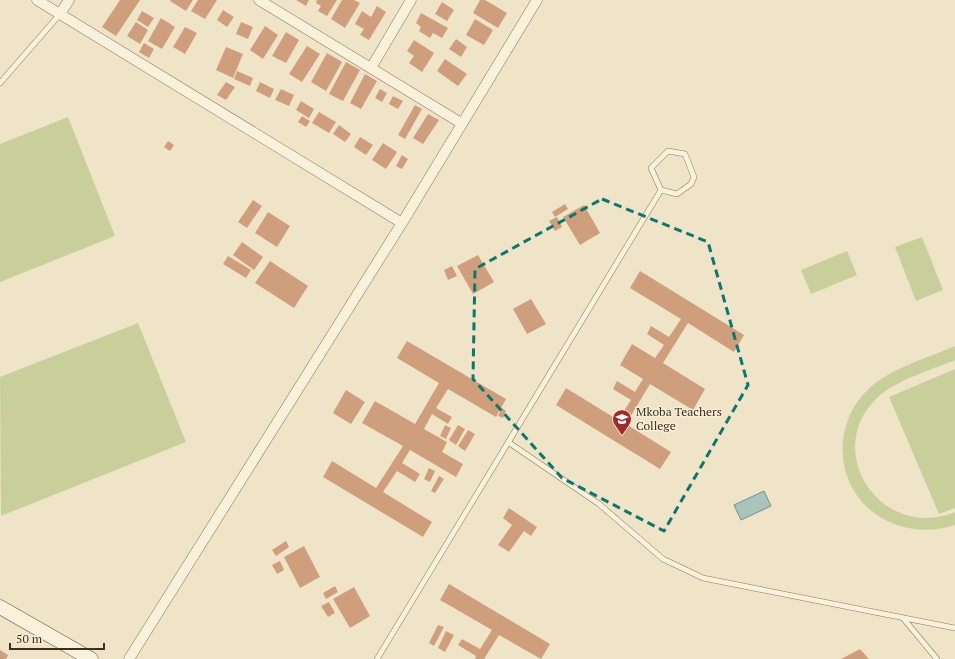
<svg xmlns="http://www.w3.org/2000/svg" width="955" height="659" viewBox="0 0 955 659" font-family="'PT Serif',serif">
<style>
.green{fill:#c9cf9b}
.water{fill:#a9c4bc;stroke:#6f938a}
.building{fill:#cf9f7d}
.lines{fill:none;stroke-linecap:round;stroke-linejoin:round}
.lane-casing{stroke:#8d765c;stroke-width:6}
.street-casing{stroke:#8d765c;stroke-width:11}
.secondary-casing{stroke:#6f573f;stroke-width:15}
.lane{stroke:#faf1dc;stroke-width:5}
.street{stroke:#faf1dc;stroke-width:10}
.secondary{stroke:#faf1dc;stroke-width:14}
.marked{fill:none;stroke:#0f766e;stroke-width:3;stroke-dasharray:8 5;stroke-linejoin:round}
.labels{text-anchor:middle;stroke-width:3;stroke-linejoin:round;paint-order:stroke}
.poi-label{font-size:12px;fill:#3d2e20;stroke:#f7eed8;text-anchor:start}
</style>
<rect width="100%" height="100%" fill="#f0e4c8"/>
<path class="green" d="M68,117L115,236L0,282V144Z
M922,237L943,290L916,301L895,247Z
M847,251L857,275L811,294L801,270Z
M138,323L186,442L1,516L0,377Z
M955,346V360C932,370 896,380 878,397C820,451 882,542 955,512V525C897,544 837,504 843,440C845,425 851,408 862,396C884,369 924,360 955,346Z
M955,369V508L939,514L889,397Z"/>
<path class="water" d="M764,491L771,506L741,520L734,505Z"/>
<path class="building" d="M120,0H140L116,36L102,27Z
M171,0H193L186,11L170,1Z
M198,0H217L205,19L191,11Z
M296,0H309L306,6Z
M317,0H337L327,16L318,11L321,6L316,3Z
M342,0H354L360,3L345,28L331,19Z
M480,0H485L507,13L498,28L473,13Z
M442,2L454,10L447,21L435,14Z
M377,6L386,12L369,40L360,35L364,29L355,24L362,11L371,17Z
M223,10L234,17L227,27L217,20Z
M142,11L154,18L148,27L137,20Z
M421,13L448,28L442,38L433,33L430,38L419,31L421,27L416,23Z
M161,18L175,27L162,49L148,41Z
M475,19L493,30L484,45L466,35Z
M136,22L148,30L140,44L127,36Z
M241,22L253,27L248,39L236,34Z
M265,26L278,35L263,59L250,50Z
M185,27L197,33L185,54L173,47Z
M286,32L299,40L286,63L272,56Z
M456,39L467,47L461,57L449,49Z
M414,40L434,53L422,72L409,63L414,56L407,51Z
M144,43L154,49L149,58L139,52Z
M307,46L320,54L302,82L289,74Z
M226,47L243,54L233,78L216,70Z
M327,53L342,62L326,91L311,82Z
M445,59L467,74L458,86L437,71Z
M346,62L360,70L343,101L329,94Z
M237,71L253,78L250,86L234,79Z
M365,74L377,81L361,109L350,103Z
M226,82L235,87L226,100L217,95Z
M260,82L274,89L270,98L256,91Z
M281,89L294,95L289,106L275,100Z
M380,89L387,93L382,102L375,98Z
M393,96L403,101L398,109L389,104Z
M301,101L314,109L309,118L296,110Z
M415,105L422,109L405,139L398,135Z
M319,112L336,122L329,133L312,123Z
M428,114L439,120L423,144L413,138Z
M302,116L310,121L306,127L298,122Z
M339,125L351,134L345,142L333,134Z
M360,137L373,145L366,155L354,147Z
M168,141L174,145L170,151L164,147Z
M383,143L397,152L386,169L372,160Z
M402,155L408,159L402,169L396,166Z
M253,200L262,206L247,228L238,222Z
M565,204L568,209L555,217L552,212Z
M584,205L600,233L580,245L563,217Z
M268,212L290,226L277,247L255,233Z
M557,217L562,227L555,231L549,221Z
M242,242L263,257L254,270L233,255Z
M478,255L494,282L473,294L457,266Z
M228,256L251,270L246,278L223,264Z
M270,261L308,286L294,308L255,283Z
M452,266L457,276L448,280L444,270Z
M640,271L744,335L734,352L688,323L663,363L705,389L693,410L650,384L626,424L671,452L660,469L556,405L566,388L618,420L631,400L613,389L617,381L635,392L643,379L620,365L632,344L655,358L664,345L647,334L651,326L669,337L681,319L630,288Z
M531,299L546,324L527,334L513,309Z
M407,341L506,399L496,417L448,389L436,408L452,417L448,424L432,414L424,429L447,442L442,452L463,464L456,477L410,450L402,463L420,474L415,482L397,471L383,492L432,522L423,537L323,477L332,461L376,488L403,446L362,423L375,401L415,424L439,383L397,358Z
M346,390L365,402L351,424L333,413Z
M502,408L506,411L503,418L498,416Z
M445,425L451,428L446,439L440,436Z
M458,425L465,429L456,445L449,440Z
M468,430L475,434L465,451L458,446Z
M429,468L435,471L430,482L424,479Z
M439,476L444,479L435,493L431,491Z
M509,508L537,527L531,536L524,531L509,552L498,545L512,525L503,518Z
M286,541L289,547L276,556L272,550Z
M304,546L320,577L300,588L284,557Z
M280,561L284,570L277,574L272,565Z
M449,584L550,644L541,659L499,635L484,659H475L476,656L458,645L462,639L480,649L492,630L440,600Z
M335,586L338,592L326,599L323,593Z
M354,587L370,616L350,628L333,599Z
M329,602L335,613L328,617L321,606Z
M438,625L444,627L434,646L429,643Z
M446,631L454,635L445,652L438,648Z
M860,649L869,659H841Z
M0,650L8,655L6,659H0Z"/>
<g class="lines">
<defs>
<path id="lane" d="M0,83L60,14
M668,151L685,154L694,177L691,184L677,194L661,190L651,168Z
M508,442L599,504L663,559L703,578L955,628
M903,618L937,659
M377,659L661,190"/>
<path id="street" d="M37,0L402,223
M259,0L461,123
M60,14L69,0
M371,68L411,0
M129,659L402,223L537,0"/>
<path id="secondary" d="M0,607L91,659"/>
</defs>
<use href="#lane" class="lane-casing"/>
<use href="#street" class="street-casing"/>
<use href="#secondary" class="secondary-casing"/>
<use href="#lane" class="lane"/>
<use href="#street" class="street"/>
<use href="#secondary" class="secondary"/>
</g>
<path class="marked" d="M602,199L708,242L748,385L664,531L562,478L473,379L475,269Z"/>
<defs>
<symbol id="university-pin" viewBox="-11 -11 22 30"><path d="M0 17L-7.5 6A9.5 9.5 0 1 1 7.5 6Z" fill="#9e2a2b" stroke="#f7eed8"/><path d="M0-5L7-2L0 1L-7-2ZM-4 1L0 2.5L4 1V4Q0 6-4 4Z" fill="#fff"/></symbol>
</defs>
<g fill-rule="evenodd">
<use href="#university-pin" x="611" y="408" width="22" height="30"/>
</g>
<g class="labels">
<g class="poi-label">
<text x="636" y="416">Mkoba Teachers<tspan x="636" dy="14">College</tspan></text>
</g>
</g>
<path d="M10 643v6h94v-6" fill="none" stroke="#3d2e20" stroke-width="2"/>
<text x="16" y="643" font-size="12" fill="#3d2e20" stroke="#f7eed8" stroke-width="3" paint-order="stroke">50 m</text>
</svg>
